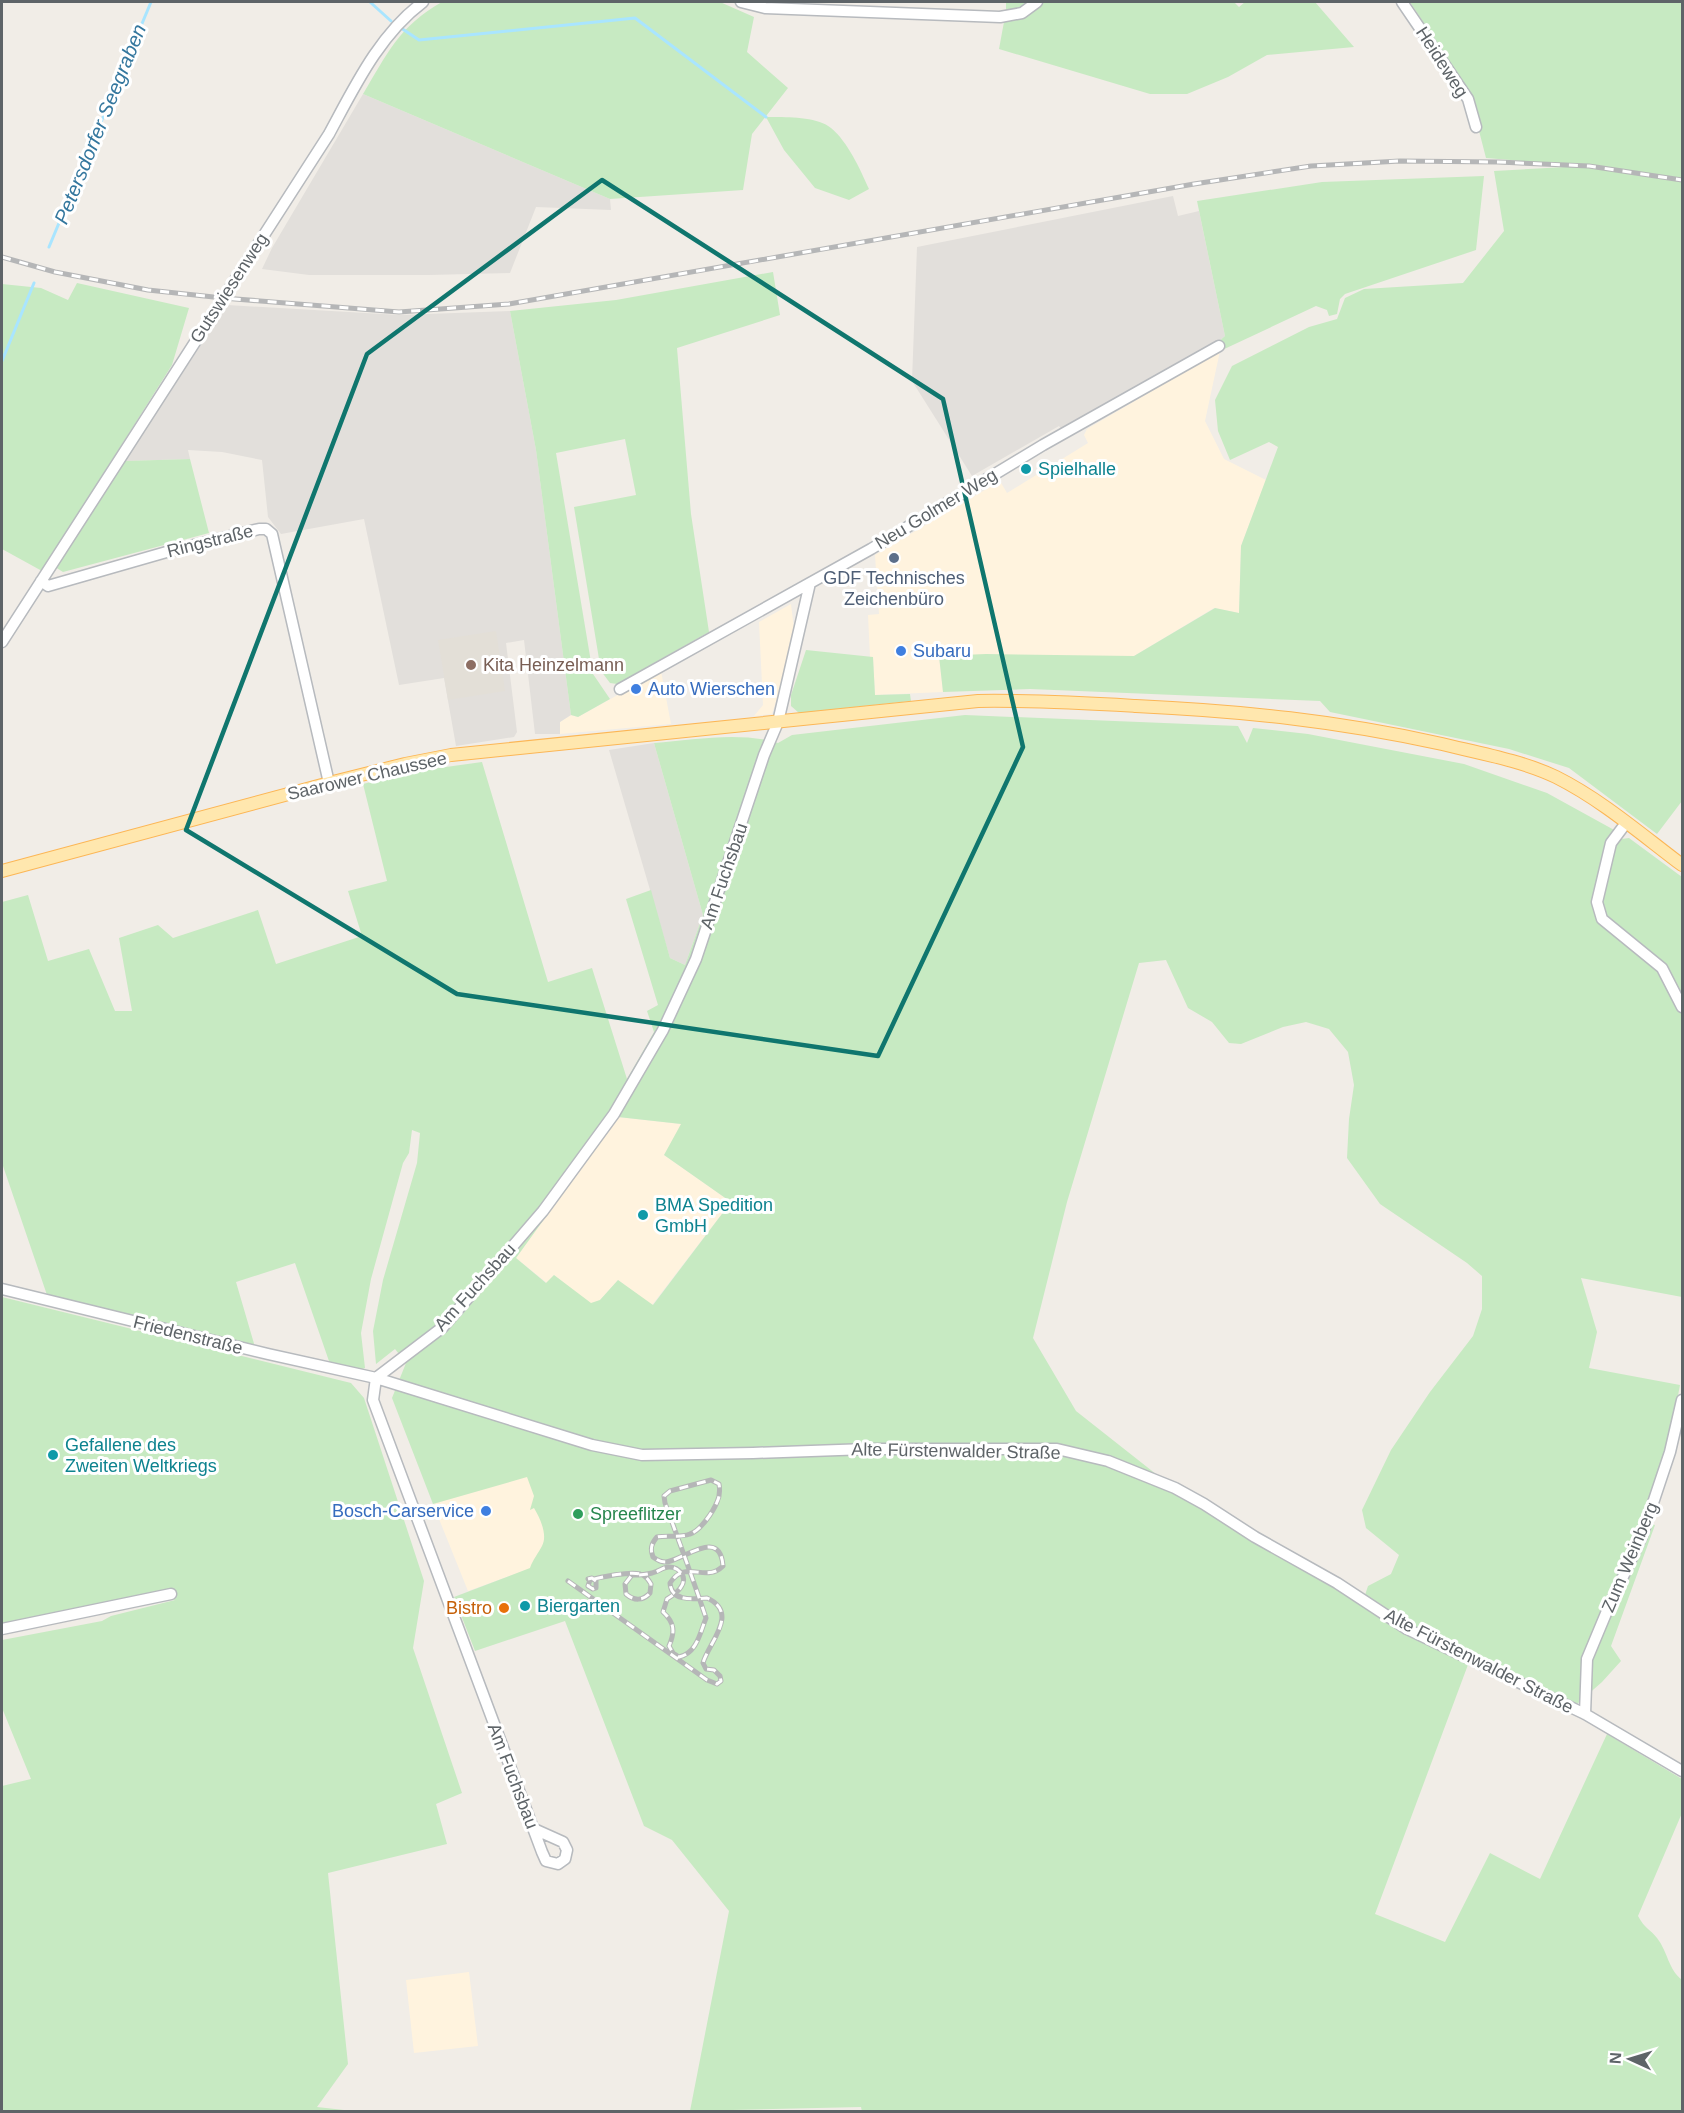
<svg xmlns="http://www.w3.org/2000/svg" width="1684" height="2113" viewBox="0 0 1684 2113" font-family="Helvetica,sans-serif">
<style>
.commercial{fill:#fff3de}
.industrial{fill:#e2dfdb}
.education{fill:#e3dfd7}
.green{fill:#c7eac2;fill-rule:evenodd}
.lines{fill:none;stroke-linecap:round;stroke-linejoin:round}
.stream{stroke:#a9e5ff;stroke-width:3}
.minor-casing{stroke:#b7babe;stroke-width:13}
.major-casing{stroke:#fcb655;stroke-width:14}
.minor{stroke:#fff;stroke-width:10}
.major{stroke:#ffe7ae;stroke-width:12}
.rail-casing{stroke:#b5b6b7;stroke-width:5}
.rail{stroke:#fff;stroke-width:3;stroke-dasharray:9;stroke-linecap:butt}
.marked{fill:none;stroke:#0f766e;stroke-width:4.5;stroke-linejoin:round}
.culture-dot{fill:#0f9aa8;stroke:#fff;stroke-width:2}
.service-dot{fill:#5c6f8a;stroke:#fff;stroke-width:2}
.shop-dot{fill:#3f7fe0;stroke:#fff;stroke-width:2}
.education-dot{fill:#8d6e63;stroke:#fff;stroke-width:2}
.leisure-dot{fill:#2e9e5b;stroke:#fff;stroke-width:2}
.food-dot{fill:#e8710a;stroke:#fff;stroke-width:2}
.labels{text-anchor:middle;stroke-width:6;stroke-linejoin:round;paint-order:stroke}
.street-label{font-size:18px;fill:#5e6468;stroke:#fff}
.culture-label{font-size:18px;fill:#0d838f;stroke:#fff;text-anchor:start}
.service-label{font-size:18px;fill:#4e5e75;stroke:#fff}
.shop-label{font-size:18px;fill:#366cbe;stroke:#fff;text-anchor:start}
.education-label{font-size:18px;fill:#785e54;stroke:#fff;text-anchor:start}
.leisure-label{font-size:18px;fill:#27864d;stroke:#fff;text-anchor:start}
.food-label{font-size:18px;fill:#c56008;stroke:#fff;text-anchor:end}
.water-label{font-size:20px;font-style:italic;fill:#34779e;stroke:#fff}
</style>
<rect width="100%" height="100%" fill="#f1ede7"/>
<path class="commercial" d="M1220,351L1205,421L1224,459L1266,480L1241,546L1239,613L1214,608L1134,656H939L943,692L875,695L873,657H870L868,615L879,614L875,555L1000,481L1007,493L1088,443L1084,435L1087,429Z
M791,604L794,629L785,672L772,714L754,716L763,705L759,622Z
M661,671L671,724L560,734V722L571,715L578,717Z
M618,1117L682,1124L664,1155L731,1202L652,1305L618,1280L600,1300L591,1304L554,1275L547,1283L516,1258Z
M572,1463L612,1539L468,1591L433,1504Z
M469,1972L478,2046L414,2053L406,1980Z"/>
<path class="industrial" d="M363,94L610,199L611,210L536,207L510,273L429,275H309L262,269L272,248Z
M1173,196L1178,216L1199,211L1225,336L1217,343L1062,430L1059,426L972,476L912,381L917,247Z
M227,305L400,315L510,311L536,450L571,715L560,722V734H535L524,640L506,643L517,732L514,737L456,746L444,678L399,685L364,519L281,534L268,517L262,460L222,452L188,450L190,459L125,461Z
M654,743L703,915L685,965L670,958L609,750Z"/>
<path class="education" d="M496,631L505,691L448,700L438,640Z"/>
<path class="green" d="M442,2H720L754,17L747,52L788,88L752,134L743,190L610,199L363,94C387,54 399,26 442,2Z
M1006,2H1234L1239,7L1245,2H1315L1354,47L1267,55L1228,77L1187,94H1150L999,49L1006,11Z
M1410,2H1682V801L1657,834L1569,768L1509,749L1330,712L1320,701L1030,689L943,692L939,656L986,654L1134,656L1215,608L1239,613L1241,546L1278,447L1269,442L1230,460L1218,431L1215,400L1232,366L1309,327L1337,319L1345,298L1364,289L1463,283L1504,231L1494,171L1583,166L1486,158L1469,92Z
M766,117C784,117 817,116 831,128C848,142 860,169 869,189L849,200L815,188L784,150Z
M1484,176L1476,250L1345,294L1340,299L1337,314L1329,316L1327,310L1316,306L1220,351L1217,343L1225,336L1197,201L1322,182Z
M773,272L780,315L677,348L691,514L709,632L617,684L610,683L601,671L574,507L636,495L625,439L556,453L593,674L610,699L578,717L571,715L536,450L510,311L616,300Z
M77,283L189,308L172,365L42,571L2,549V284L41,288L68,300Z
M190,459L209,533L63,572L55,567L125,461Z
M806,650L873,657L875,695L910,694L911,701L799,713L791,706V695Z
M965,715L1238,726L1247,743L1253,728L1308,734L1464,764L1547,793L1616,831L1614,840L1629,838L1682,877V1297L1581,1278L1597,1332L1589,1368L1680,1385L1669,1443L1644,1522L1655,1525L1611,1646L1621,1661L1602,1682L1577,1704L1411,1625L1365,1595L1368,1586L1391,1574L1399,1555L1366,1528L1362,1510L1391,1450L1430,1392L1473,1336L1482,1309V1276L1467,1263L1380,1204L1347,1158L1349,1119L1354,1085L1348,1052L1329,1029L1306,1022L1283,1027L1241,1044L1229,1043L1212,1022L1188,1008L1166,960L1139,963L1067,1202L1033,1338L1076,1411L1180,1493L1469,1662L1375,1914L1445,1942L1490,1853L1540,1879L1607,1734L1682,1779V1813L1638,1916C1645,1929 1650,1929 1657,1938C1668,1952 1668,1969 1682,1980V2111L862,2112L861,2107L690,2111L729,1911L672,1840L644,1826L565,1621L475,1651L454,1597L530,1568C533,1559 538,1554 542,1546C548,1535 540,1518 534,1508L530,1510L534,1496L527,1477L433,1504L392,1398L406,1363L395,1349L376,1364L373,1331L383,1280L417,1163L420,1133L412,1130L409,1153L403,1163L371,1279L361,1333L365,1368L359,1370L330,1364L295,1263L236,1282L255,1347L47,1295L2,1163V902L28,895L48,961L89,949L115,1011H132L119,938L158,925L173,938L258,910L276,964L362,936L348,891L387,881L363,784L410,772L482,762L548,982L592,968L627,1079L654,1032L647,1011L658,1005L626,899L651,890L670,958L685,965L703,915L654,743C694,740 739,731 778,743L792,735ZM618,1117L681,1124L664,1155L731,1202L653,1305L618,1280L600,1300L591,1303L554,1275L546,1283L516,1258Z
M2,1297L351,1383L364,1398L424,1581L413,1648L462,1793L436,1804L447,1844L328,1873L348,2064L317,2107L353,2111H2V1786L31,1779L2,1708V1640L102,1621L111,1616L175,1600L152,1595L2,1624Z"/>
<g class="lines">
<path class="stream" d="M370,2L391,21
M401,28L419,40L635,18L766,117
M49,247L151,2
M2,361L34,283"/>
<defs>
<path id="minor" d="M741,2L765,8L1000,17L1022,13L1037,2
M1402,2L1468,99L1476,127
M41,581L48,586L170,551L259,529H266L272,534L329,783
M2,642L329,134C355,86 379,35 423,2
M620,689L871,549L1043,445L1219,346
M1626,823L1611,843L1597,902L1602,919L1662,968L1682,1007
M2,1289L268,1354L376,1378L592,1445L642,1455L753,1453L867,1449H1057L1108,1461L1175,1488L1204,1504L1255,1537L1337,1583L1407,1629L1585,1714L1682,1771
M2,1629L171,1594
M1585,1714L1587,1659L1607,1611L1642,1536L1670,1452L1682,1400
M534,1829L563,1842L567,1850L565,1859L558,1864L546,1861L542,1852L373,1400L376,1378L443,1327L543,1211L614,1114L663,1030L696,959L764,755L778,722L810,583"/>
<path id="major" d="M2,871L333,782L405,764L451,755L978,701C1031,700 1083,703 1136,706C1242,711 1339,721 1442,744C1479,753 1523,761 1556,777C1602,800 1642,835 1682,865"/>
</defs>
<use href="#minor" class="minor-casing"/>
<use href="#major" class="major-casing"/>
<use href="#minor" class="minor"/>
<use href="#major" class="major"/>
<defs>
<path id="rail" d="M2,257L55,272L148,290L223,298L399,312L509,304L1194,184L1311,166L1400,161L1498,162L1589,166L1682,180
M568,1581L707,1680L717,1684L721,1681L720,1676L714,1670L706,1669L703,1663C709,1642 740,1613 707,1598C693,1599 671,1602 670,1583C686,1558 705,1584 723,1566C720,1527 684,1560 666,1562C661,1562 657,1560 653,1557C650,1549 651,1544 657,1537C667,1535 680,1538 690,1534C700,1531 713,1512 717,1502C720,1496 720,1490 719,1484L711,1480L670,1491L664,1496L665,1503C679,1541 693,1579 706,1618C700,1633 697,1653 679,1657L673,1653L669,1646C675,1632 675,1623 663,1612L667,1599C672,1596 678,1592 681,1587C688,1577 679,1567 669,1567C663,1567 658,1572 652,1573C645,1575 639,1575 632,1575L625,1584L626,1594C634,1601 643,1601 650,1593L651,1584C648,1579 646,1576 640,1574C630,1571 601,1577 590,1580L588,1586L593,1589L596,1588V1581L592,1578L588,1579"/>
</defs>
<use href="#rail" class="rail-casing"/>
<use href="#rail" class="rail"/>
</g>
<path class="marked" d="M602,180L943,399L1023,747L878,1056L457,994L186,830L367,354Z"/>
<g class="culture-dot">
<circle cx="1026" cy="469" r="6"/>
<circle cx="643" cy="1215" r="6"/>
<circle cx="53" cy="1455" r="6"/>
<circle cx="525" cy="1606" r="6"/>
</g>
<circle class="service-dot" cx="894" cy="558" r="6"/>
<g class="shop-dot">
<circle cx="901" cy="651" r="6"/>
<circle cx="636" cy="689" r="6"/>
<circle cx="486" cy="1511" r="6"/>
</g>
<circle class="education-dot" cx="471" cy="665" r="6"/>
<circle class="leisure-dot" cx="578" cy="1514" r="6"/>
<circle class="food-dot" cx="504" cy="1608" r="6"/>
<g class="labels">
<g class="street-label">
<text transform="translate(1442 62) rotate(57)" y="6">Heideweg</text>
<text transform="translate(229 288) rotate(-57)" y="6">Gutswiesenweg</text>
<text transform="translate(936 509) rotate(-31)" y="6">Neu Golmer Weg</text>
<text transform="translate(210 541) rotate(-14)" y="6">Ringstraße</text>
<text transform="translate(367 776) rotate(-13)" y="6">Saarower Chaussee</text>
<text transform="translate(724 876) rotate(-71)" y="6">Am Fuchsbau</text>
<text transform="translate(475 1287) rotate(-48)" y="6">Am Fuchsbau</text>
<text transform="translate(188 1335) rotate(14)" y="6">Friedenstraße</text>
<text transform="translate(956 1451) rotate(1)" y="6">Alte Fürstenwalder Straße</text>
<text transform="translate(1630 1557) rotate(-67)" y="6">Zum Weinberg</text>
<text transform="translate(1479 1661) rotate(27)" y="6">Alte Fürstenwalder Straße</text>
<text transform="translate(513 1776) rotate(69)" y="6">Am Fuchsbau</text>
</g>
<g class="culture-label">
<text x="1038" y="475">Spielhalle</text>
<text x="655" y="1211">BMA Spedition<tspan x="655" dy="21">GmbH</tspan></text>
<text x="65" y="1451">Gefallene des<tspan x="65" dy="21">Zweiten Weltkriegs</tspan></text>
<text x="537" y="1612">Biergarten</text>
</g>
<g class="service-label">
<text x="894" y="584">GDF Technisches<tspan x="894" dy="21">Zeichenbüro</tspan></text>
</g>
<g class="shop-label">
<text x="913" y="657">Subaru</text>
<text x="648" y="695">Auto Wierschen</text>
<text x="474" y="1517" text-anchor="end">Bosch-Carservice</text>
</g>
<g class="education-label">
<text x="483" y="671">Kita Heinzelmann</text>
</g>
<g class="leisure-label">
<text x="590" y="1520">Spreeflitzer</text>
</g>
<g class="food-label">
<text x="492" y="1614">Bistro</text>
</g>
<g class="water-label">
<text transform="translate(100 124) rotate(-68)" y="7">Petersdorfer Seegraben</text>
</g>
</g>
<rect width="1684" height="2113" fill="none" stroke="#5e6468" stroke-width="6"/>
<g transform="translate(1630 2059) rotate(274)" stroke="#ffffff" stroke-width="4.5" paint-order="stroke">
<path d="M0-4.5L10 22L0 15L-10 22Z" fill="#5e6468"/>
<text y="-9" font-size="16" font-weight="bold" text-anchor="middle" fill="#5e6468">N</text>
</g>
</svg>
